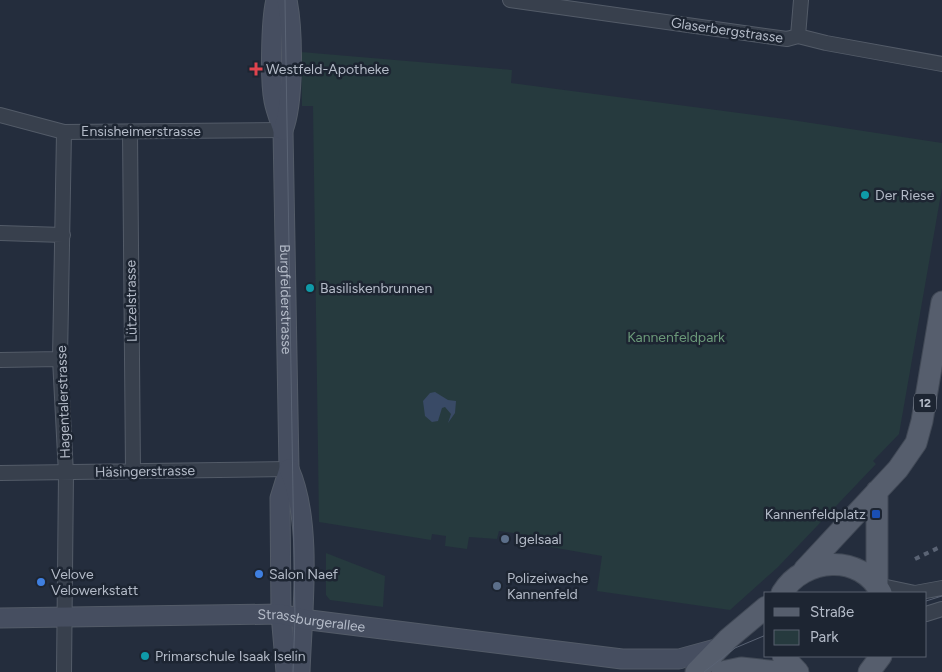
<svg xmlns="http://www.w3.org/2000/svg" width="942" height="672" viewBox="0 0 942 672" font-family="Figtree,sans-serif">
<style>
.green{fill:#263a3e}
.water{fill:#394a66}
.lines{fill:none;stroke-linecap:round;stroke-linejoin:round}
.street-casing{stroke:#535b68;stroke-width:16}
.secondary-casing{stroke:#535b68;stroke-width:21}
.primary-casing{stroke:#414956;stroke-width:23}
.street{stroke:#38404d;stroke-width:14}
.secondary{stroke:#464e60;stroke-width:19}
.primary{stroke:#565e6d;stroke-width:21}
.tram{stroke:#5a6374;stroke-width:1}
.rail{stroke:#5a6374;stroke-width:4;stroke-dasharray:5 5;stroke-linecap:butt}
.health-dot{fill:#e0444e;stroke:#1d2532;stroke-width:2}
.culture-dot{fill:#0f9aa8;stroke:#1d2532;stroke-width:2}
.transit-dot{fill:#1a4fb4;stroke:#1d2532;stroke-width:2}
.service-dot{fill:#5c6f8a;stroke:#1d2532;stroke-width:2}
.shop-dot{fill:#3f7fe0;stroke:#1d2532;stroke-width:2}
.labels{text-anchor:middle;stroke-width:5;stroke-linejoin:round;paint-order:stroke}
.shield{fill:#1d2532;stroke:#878e9b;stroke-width:1}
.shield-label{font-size:12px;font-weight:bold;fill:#b4bbc8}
.street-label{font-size:14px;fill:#b4bbc8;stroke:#1d2532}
.poi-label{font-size:14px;fill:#b4bbc8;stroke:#1d2532;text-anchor:start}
.park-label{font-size:14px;fill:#6b9979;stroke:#1d2532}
</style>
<rect width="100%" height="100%" fill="#242d3d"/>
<path class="green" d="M301,52L512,70L511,83L785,119L942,143V188L899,434L873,461L876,464L778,567L730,610L597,591L602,556L528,543V535L499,531L497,539L469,537L467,549L445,546L446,536L432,534L431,540L319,522L313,106H302Z
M326,553L385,576L383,607L330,600L326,595Z"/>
<path class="water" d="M435,392L448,400L456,401L455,413L448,423L451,414L445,407L442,408L438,421L432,422L425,416L423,401L430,393Z"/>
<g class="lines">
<defs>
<path id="street" d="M510,0L787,39L798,36L826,43L942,64
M798,36L801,0
M0,115L64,132L283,130
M64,132L60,359L66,474L64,672
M130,132L133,471
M0,233L63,235
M0,360L60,359
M0,473L289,469
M877,585L915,593L942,588
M926,614L942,609"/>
<g id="secondary">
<path id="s1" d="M276,0C271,19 270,81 274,101C276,111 280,121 283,130L289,469L280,498L281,614L286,672"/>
<path d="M283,130C294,103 293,29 287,0"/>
<path d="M289,469C313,522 302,613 300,672"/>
<path id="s2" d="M0,618L281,614L302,619L622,659H679L719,648"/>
</g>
<path id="primary" d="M804,570L898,469L916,443L922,421L942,302
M877,585V491
M782,593C804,557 861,553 881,593
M783,656L798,672
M696,672L728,639L766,607
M722,672L741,668L779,672
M869,672L881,656"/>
</defs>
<use href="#street" class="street-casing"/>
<use href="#secondary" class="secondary-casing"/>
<use href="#primary" class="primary-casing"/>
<use href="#street" class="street"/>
<use href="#secondary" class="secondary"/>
<use href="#primary" class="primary"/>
<path class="tram" d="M285,0L295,618L293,672
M926,601L942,596
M704,672L735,648L766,635"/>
<path class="rail" d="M915,559L942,546"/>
</g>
<path class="health-dot" d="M253.5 61.5h5v5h5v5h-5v5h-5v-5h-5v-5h5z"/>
<g class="culture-dot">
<circle cx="865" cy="195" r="5"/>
<circle cx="310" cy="288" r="5"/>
<circle cx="145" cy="656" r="5"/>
</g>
<rect class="transit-dot" x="871" y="509" width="10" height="10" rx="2.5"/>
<g class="service-dot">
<circle cx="505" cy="539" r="5"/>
<circle cx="497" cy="586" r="5"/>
</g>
<g class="shop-dot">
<circle cx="259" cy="574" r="5"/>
<circle cx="41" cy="582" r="5"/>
</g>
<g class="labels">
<rect class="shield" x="914" y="393.5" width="22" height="19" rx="4"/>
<g class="shield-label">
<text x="925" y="407">12</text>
</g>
<g class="street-label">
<text transform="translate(727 30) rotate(8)" y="5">Glaserbergstrasse</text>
<text x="141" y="136">Ensisheimerstrasse</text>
<text dy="5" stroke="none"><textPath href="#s1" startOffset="301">Burgfelderstrasse</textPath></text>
<text transform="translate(131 301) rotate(-91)" y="5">Lützelstrasse</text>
<text transform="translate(63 402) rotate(-92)" y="5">Hagentalerstrasse</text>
<text transform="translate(145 471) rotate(-1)" y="5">Häsingerstrasse</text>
<text dy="5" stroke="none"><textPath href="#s2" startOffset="312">Strassburgerallee</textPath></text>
</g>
<g class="poi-label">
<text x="266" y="74">Westfeld-Apotheke</text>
<text x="875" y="200">Der Riese</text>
<text x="320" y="293">Basiliskenbrunnen</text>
<text x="866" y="519" text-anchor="end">Kannenfeldplatz</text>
<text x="515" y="544">Igelsaal</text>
<text x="51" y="579">Velove<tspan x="51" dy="16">Velowerkstatt</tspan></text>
<text x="269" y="579">Salon Naef</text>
<text x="507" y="583">Polizeiwache<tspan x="507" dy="16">Kannenfeld</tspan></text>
<text x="155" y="661">Primarschule Isaak Iselin</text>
</g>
<g class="park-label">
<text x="676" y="342">Kannenfeldpark</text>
</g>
</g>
<rect x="764" y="592" width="162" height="65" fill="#1d2532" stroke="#59616e"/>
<rect x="774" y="608" width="25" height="8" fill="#565e6d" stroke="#59616e"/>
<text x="810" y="617" font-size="15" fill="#b4bbc8">Straße</text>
<rect x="774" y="630" width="25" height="15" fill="#263a3e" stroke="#59616e"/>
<text x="810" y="642" font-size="15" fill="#b4bbc8">Park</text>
</svg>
